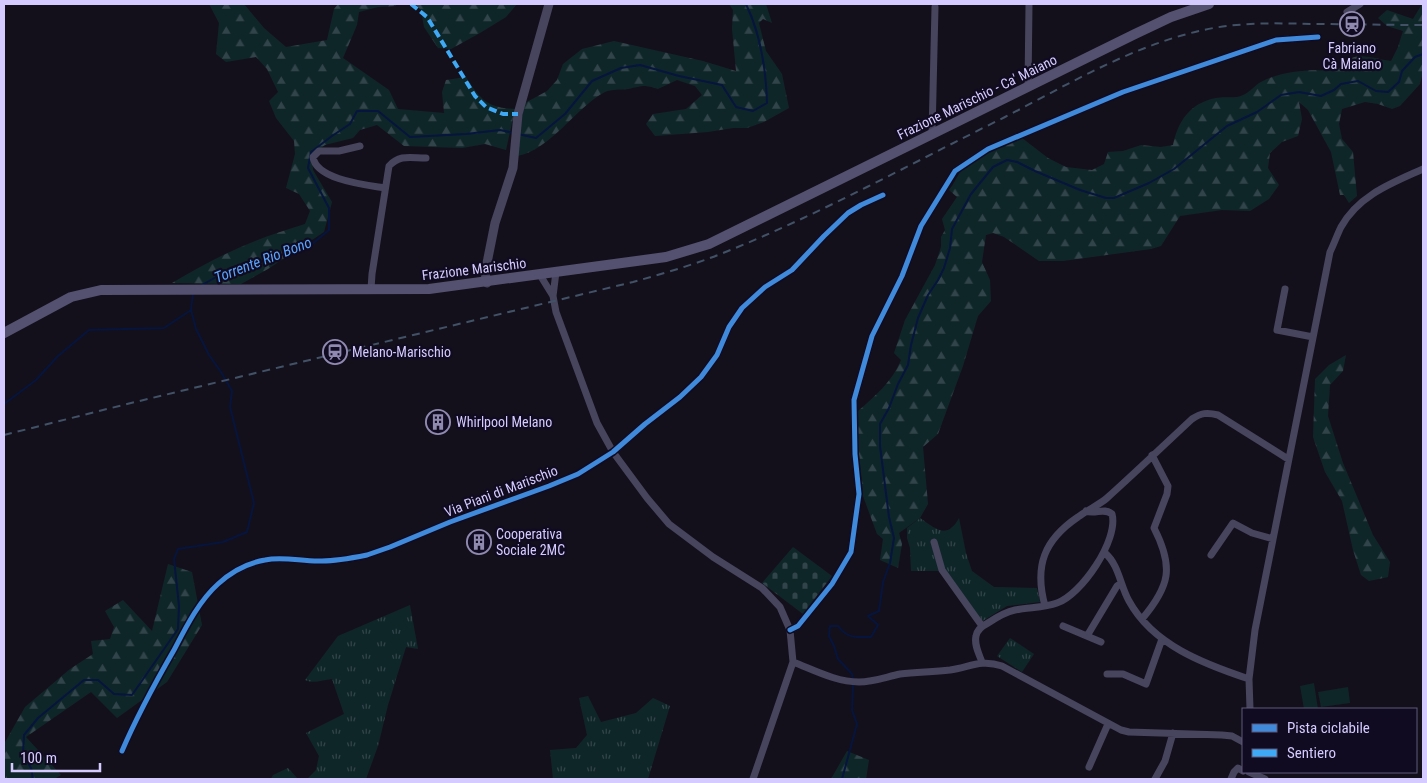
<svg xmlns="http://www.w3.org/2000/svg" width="1427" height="783" viewBox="0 0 1427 783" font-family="'Roboto Condensed',sans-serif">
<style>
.grass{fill:url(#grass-tufts)}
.forest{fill:url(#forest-firs)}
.cemetery{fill:url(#cemetery-stones)}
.pitch{fill:#0f2629}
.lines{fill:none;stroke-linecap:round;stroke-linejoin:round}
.stream{stroke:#06153d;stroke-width:2}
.minor{stroke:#47445d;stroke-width:7}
.tertiary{stroke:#47445d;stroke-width:9}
.secondary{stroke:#545170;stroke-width:10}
.rail{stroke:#415267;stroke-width:2;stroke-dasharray:8 6;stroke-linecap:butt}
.quiet{stroke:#3fa9f5;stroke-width:4;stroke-dasharray:8 4;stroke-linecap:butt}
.cycleway-casing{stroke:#110b21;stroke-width:8}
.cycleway{stroke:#408adc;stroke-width:5}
.labels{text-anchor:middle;stroke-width:4.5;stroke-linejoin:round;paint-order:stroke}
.poi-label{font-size:14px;fill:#d5cbff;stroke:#110b21;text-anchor:start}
.street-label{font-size:14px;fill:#d5cbff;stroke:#110b21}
.water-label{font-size:15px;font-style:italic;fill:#59a5ff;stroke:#110b21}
</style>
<defs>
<pattern id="grass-tufts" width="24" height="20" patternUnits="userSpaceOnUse" patternTransform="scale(1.25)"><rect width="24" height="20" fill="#0f2629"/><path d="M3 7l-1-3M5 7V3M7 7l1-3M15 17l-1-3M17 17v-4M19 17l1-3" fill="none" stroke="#314449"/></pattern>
<pattern id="forest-firs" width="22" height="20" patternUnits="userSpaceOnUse" patternTransform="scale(1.25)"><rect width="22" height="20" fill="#0f2629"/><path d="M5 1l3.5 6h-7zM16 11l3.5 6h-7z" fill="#314449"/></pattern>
<pattern id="cemetery-stones" width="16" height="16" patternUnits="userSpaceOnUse" patternTransform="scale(1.25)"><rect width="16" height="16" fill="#0f2629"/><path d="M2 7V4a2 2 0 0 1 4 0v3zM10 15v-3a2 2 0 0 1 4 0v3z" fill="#314449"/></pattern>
</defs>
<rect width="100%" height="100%" fill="#13101c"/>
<path class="grass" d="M920,518C936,529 947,540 959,518L966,553L972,571L994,587L1037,588L1040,602L1007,606L981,622L942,571H911L910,548L907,538V528Z
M410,605L418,649L406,647L388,705L378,746L366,779H307L316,770L319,756L306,733L344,714L332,679C323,680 313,684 305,680L338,636Z
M1010,638L1034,654L1022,672L997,656Z
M588,696L601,722L636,713L653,698L670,706L648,779H553L550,750L576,748L587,735L579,698Z
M288,768L298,779H271L273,775Z"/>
<path class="forest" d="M209,4H244L264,28L286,47L327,40L334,9L338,4H396V6L378,7L359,12L357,25L343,58L389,90L398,109L444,113L442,92L446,80L466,77C480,99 487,108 515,109L506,150L485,144L462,148L404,146L377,125L360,130L353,138L325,145L312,155L313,170L332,202L324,232L268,269L241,284L172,283C217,256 254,239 305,224L310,211L299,194L286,188L295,154L294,141L276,118L269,101L278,92L267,69L256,57L226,62L216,54L219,23Z
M415,4H517L506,17L480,33L451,49L438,48L424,27L421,10Z
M729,4H766L772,23L763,19L759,23L766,51L782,74L789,108L764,122L747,128H733L708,132L655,136L646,124L653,114L686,109L702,95L695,86L677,80L658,89C643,84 643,86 628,89C621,90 611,89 605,92C576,107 551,150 517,156L521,119L525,103L547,91L557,80L563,64L582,49L614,41L703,61L736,71L732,29L733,10Z
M1422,4L1423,72L1420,84L1400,106L1392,109L1378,104L1365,102L1342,109L1339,124L1342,139L1353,152L1357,196L1349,203L1344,195H1340L1331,152L1308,110L1299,102L1302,119L1298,136L1282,142L1270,153L1268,168L1279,185L1269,199L1250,211L1222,210L1180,216L1161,246L1151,249L1063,261H1039L1004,237L993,233L986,235L982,262L990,280L991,301L978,316L963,366L938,434L923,447L928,504L920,518L899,533L902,544L898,568L880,560L883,539L877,534L863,496L857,433L858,411C875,396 892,382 901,360L894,353L905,320L935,265L941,247V237L945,230L942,219L957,197L949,190C954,184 957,176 962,170C978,154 1001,143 1022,138L1048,158L1066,167L1092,170L1104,164L1108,152L1123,151L1141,145L1161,147L1173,145C1178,121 1190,103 1216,98C1224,96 1236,99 1243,95C1249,93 1255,85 1261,82C1283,70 1312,69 1336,71C1341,67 1346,62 1352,58C1360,53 1381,60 1391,61L1398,47L1403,31L1387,26L1378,18L1387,10L1413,19Z
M1346,355L1343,371L1330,385L1328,416L1343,463L1373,535L1390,562L1388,577L1369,581L1361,575L1353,550L1342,501L1325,472L1313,437L1315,379L1329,365Z
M168,564L192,572L202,625L167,682L117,718L91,692L26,737L61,775L54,779H4V744L25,707L70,669L93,654L91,641L110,639L114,627L105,611L123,600L152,631Z
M847,751L869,760L866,779H831Z"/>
<path class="cemetery" d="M793,547L832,576L803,614L762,583Z"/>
<path class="pitch" d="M1314,683L1318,709H1304L1300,686Z
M1348,687L1350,703L1321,707L1318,692Z"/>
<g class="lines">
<path class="stream" d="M518,134L536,138L565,114L592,81L621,68L640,65L679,76L722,85L736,107L753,111L767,103C766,69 761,35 746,4
M202,285L218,276L311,245L329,230V208L308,168L311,152L332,136L350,124L357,111H378L410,137L466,134L500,130L514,133
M4,404L36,380L58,356L89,330L164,328L191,310
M853,680L852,674L838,659L834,646L829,636L830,626H838C848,639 855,637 871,637L878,625L868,616L879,611L883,582L890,563L894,538L889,517L880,446V424L889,408L898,384L908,365L911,345L918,318L928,295L938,280L944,268L950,248L952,229L971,194L993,167L1007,160L1017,162L1035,171L1080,190L1106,198H1114L1149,183L1174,169L1227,126L1257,112L1281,95L1299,92L1321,96L1334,90L1341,84L1358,81L1376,91L1388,92L1399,82L1402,71L1415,57L1423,54
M33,779L31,768L23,754L24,735L38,718L84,680H98L114,694L132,695L178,629L179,606L174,559L178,549L223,542L247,532L254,503L230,407L232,391L221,372L209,355L196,329L191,310L193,293
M842,779L857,724L852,710L853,685"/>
<path class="minor" d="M1347,12L1360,4
M1028,87L1029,4
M932,134L935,7
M360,146L339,151H319L313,157C316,180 367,185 385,188
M556,272L553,296L556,312L597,423L613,452L647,498L669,524L713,557L762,588L780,607L790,630L793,662L753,779
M540,275L553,296
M371,289L372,274L389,166C400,154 411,158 426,158
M1285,289L1277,330L1313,337
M934,542L942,570L982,626
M1105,553C1119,565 1120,585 1129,601C1153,645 1204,664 1249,679
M1211,555L1233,523L1252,533L1273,539
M1045,606C1034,566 1044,540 1078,517C1087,510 1099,505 1107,498C1136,472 1164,445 1192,419C1201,413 1207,412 1218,415L1288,459
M1142,619C1170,586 1174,567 1154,528L1167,494L1168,486L1152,455
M1063,626L1101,642
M790,630L798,626L832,584L851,552L859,494L855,454L854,400L872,336L902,276L921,226L955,171L988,149L1123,92L1276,40L1318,37
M1087,636L1117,586L1121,583
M793,662C814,670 836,682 859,682C873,682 886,677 900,674C917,672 933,672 950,670C970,667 981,659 1002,666L1121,730L1129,732L1222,735L1232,736L1243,742
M982,662C979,654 974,645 976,636C977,630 982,626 988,623C997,617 1005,612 1015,610C1029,607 1044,608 1057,603C1081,595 1119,540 1112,514C1104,507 1095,515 1086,511
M1107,674H1123L1146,684L1162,639
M1250,709L1249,679L1255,630L1330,252C1334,244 1337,235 1341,227C1359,195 1392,183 1423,169
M122,751C137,716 155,683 174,650C186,627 199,601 218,584C231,572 248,563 265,560C284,556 303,562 322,561C337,561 352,558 367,555L390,547L450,522L549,486L578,474L613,452L645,424L680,397L701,377L717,355L729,327L742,308L765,287L792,270L824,236L848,213L861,205L883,195
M1089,767L1108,724
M1249,772L1265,779
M1155,779L1165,761L1173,733
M1231,779L1234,772L1238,768L1243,771"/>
<path class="tertiary" d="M487,283L485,273L495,223L513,168L518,114L549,4"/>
<path class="secondary" d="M4,333L71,297L101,290L429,289L666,257L709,244L1135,34L1171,17L1209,4"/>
<path class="rail" d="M4,435L127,404L633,282C661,274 690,266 718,255C817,216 910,164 1005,117C1067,85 1130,47 1199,31C1236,22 1275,23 1313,24C1350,24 1386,25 1423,25"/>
<path class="quiet" d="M411,4L427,17L475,96L486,107L503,114H518"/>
<defs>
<path id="cycleway" d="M790,630L798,626L832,584L851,552L859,494L855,454L854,400L872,336L902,276L921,226L955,171L988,149L1123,92L1276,40L1318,37
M122,751C137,716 155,683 174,650C186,627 199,601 218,584C231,572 248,563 265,560C284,556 303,562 322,561C337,561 352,558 367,555L390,547L450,522L549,486L578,474L613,452L645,424L680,397L701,377L717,355L729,327L742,308L765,287L792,270L824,236L848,213L861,205L883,195"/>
</defs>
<use href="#cycleway" class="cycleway-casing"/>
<use href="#cycleway" class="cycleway"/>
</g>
<defs>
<symbol id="station-ring" viewBox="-11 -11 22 22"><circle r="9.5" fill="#110b21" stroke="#918ab0" stroke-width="1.5"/><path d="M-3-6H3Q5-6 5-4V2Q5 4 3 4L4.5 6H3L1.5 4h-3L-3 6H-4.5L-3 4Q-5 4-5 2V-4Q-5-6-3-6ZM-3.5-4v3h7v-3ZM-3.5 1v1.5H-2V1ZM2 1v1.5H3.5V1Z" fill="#918ab0"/></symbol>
<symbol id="building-ring" viewBox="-11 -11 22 22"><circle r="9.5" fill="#110b21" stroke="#918ab0" stroke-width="1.5"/><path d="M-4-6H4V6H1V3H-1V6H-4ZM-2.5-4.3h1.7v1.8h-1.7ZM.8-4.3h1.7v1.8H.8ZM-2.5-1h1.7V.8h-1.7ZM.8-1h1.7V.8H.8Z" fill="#918ab0"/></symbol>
</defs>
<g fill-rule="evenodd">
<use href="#station-ring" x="1338" y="10" width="28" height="28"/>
<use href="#station-ring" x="321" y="338" width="28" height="28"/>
<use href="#building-ring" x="424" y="408" width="28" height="28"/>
<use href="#building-ring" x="465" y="528" width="28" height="28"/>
</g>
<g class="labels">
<g class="poi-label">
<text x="1352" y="53" text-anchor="middle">Fabriano<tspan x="1352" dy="16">Cà Maiano</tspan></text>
<text x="352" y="357">Melano-Marischio</text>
<text x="456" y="427">Whirlpool Melano</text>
<text x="496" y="539">Cooperativa<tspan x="496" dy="16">Sociale 2MC</tspan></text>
</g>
<g class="street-label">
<text transform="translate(977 97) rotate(-26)" y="5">Frazione Marischio - Ca' Maiano</text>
<text transform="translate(474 269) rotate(-7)" y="5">Frazione Marischio</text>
<text transform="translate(501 491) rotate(-21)" y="5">Via Piani di Marischio</text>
</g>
<g class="water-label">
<text transform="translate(263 260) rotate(-21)" y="5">Torrente Rio Bono</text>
</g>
</g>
<rect width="1427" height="783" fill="none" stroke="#d5cbff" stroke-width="10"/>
<rect x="1242" y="708" width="175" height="65" fill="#110b21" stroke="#5f587a"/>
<rect x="1252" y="724" width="25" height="8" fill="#408adc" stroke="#5f587a"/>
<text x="1287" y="733" font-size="15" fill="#d5cbff">Pista ciclabile</text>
<rect x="1252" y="749" width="25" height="8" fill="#3fa9f5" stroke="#5f587a"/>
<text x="1287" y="758" font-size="15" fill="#d5cbff">Sentiero</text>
<path d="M12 763v8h88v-8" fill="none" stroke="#d5cbff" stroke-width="2.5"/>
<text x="20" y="763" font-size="15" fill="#d5cbff" stroke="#110b21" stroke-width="4" paint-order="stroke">100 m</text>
</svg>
